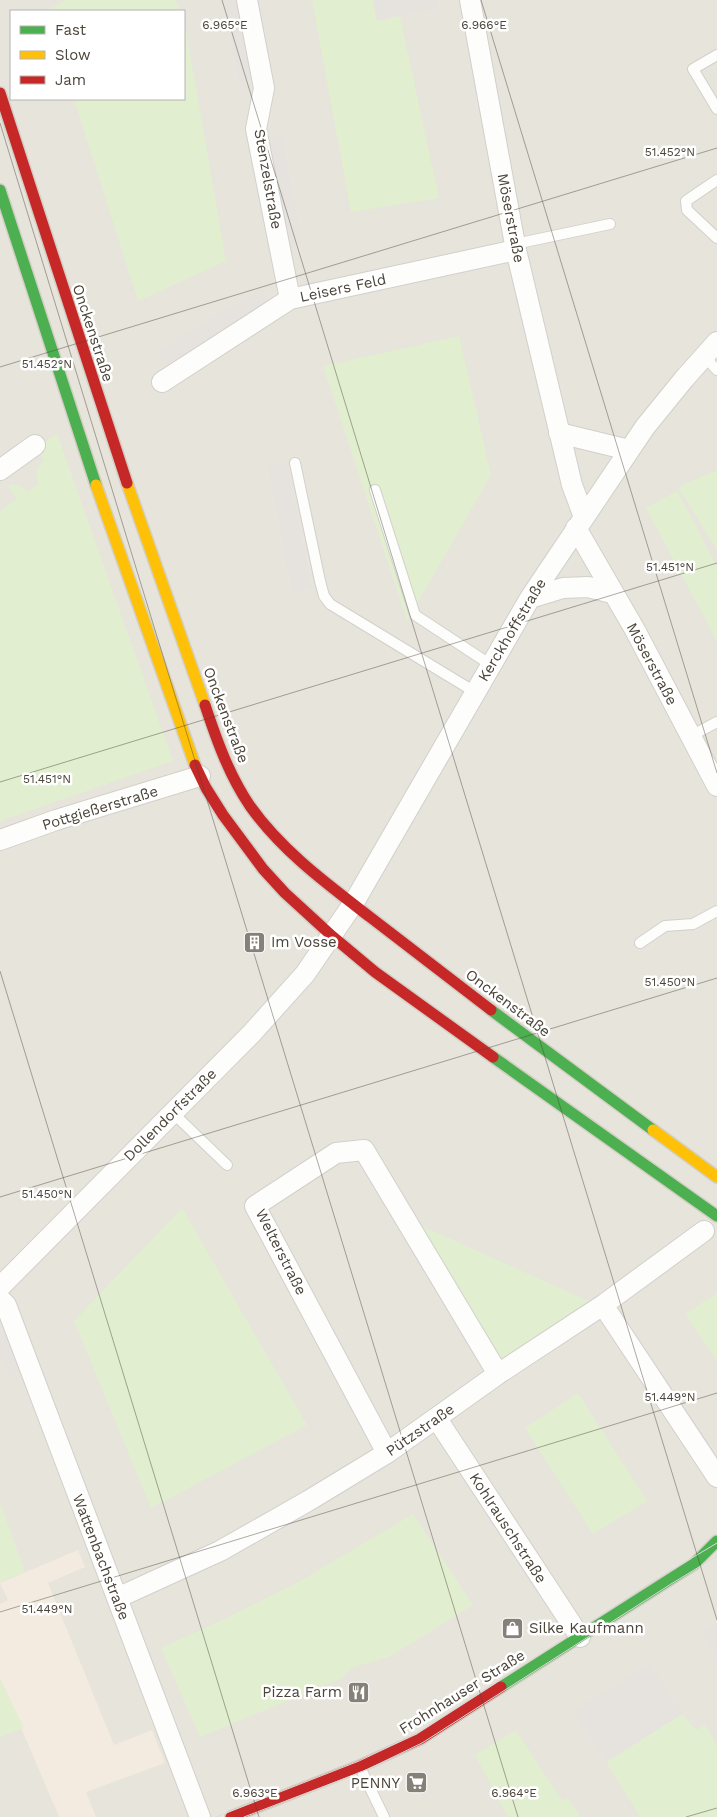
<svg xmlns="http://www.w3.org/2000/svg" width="717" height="1817" viewBox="0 0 717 1817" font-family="'Work Sans',sans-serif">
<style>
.residential{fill:#e7e4dc;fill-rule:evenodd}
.commercial{fill:#f3ebdf}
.green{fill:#e1eecf}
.parking{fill:#e6e3df}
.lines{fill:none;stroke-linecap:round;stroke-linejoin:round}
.lane-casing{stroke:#d2d0cb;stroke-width:12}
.street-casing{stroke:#d2d0cb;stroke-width:22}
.fast-casing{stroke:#d3cfc5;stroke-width:14}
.slow-casing{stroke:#d3cfc5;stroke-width:14}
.jam-casing{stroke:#d3cfc5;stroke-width:14}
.lane{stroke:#fdfdfc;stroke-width:10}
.street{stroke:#fdfdfc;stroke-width:20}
.fast{stroke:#4caf50;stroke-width:11}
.slow{stroke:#ffc107;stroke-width:11}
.jam{stroke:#c62828;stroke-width:11}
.tram{stroke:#dbdbda;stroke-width:1}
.ticks{fill:none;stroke:#4b4439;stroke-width:1;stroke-opacity:0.45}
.labels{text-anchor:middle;stroke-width:5;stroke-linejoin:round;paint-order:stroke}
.street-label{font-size:15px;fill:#4b4439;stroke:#fff}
.poi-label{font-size:15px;fill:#4b4439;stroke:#fff;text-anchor:start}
.ticks-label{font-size:12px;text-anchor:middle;fill:#4b4439;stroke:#fff;stroke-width:5;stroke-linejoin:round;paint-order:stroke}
</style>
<rect width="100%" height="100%" fill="#f4f2ee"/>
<path class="residential" d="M0,0H717V1817H0ZM11,11H184V99H11Z"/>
<path class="commercial" d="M78,1550L85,1567L48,1583L114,1745L152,1730L165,1763L86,1792L96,1817H59L0,1678V1604L8,1600L0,1583Z"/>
<path class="green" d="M65,0H175L181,11H47Z
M312,0H373L377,21L400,16L439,198L351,212Z
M184,19L226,261L138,301L74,99H184Z
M459,336L491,475L407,621L323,366Z
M57,434L173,761L0,821V511L16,499L8,485C17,483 21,486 27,492L39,483C34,474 36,468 44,461L36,447Z
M717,470V550L678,487Z
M677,491L717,566V641L646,508Z
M182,1208L307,1425L151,1508L74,1321Z
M411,1221L595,1304L498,1368Z
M717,1293V1361L685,1314Z
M578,1393L647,1501L593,1534L525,1428Z
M0,1502L25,1572L0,1582Z
M413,1514L473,1605L391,1656L351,1668L340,1679L200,1737L161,1648L218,1622L300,1581Z
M0,1679L24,1728L0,1737Z
M682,1714L696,1730L705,1725L717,1745V1817H636L639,1815L606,1762Z
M516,1730L562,1801L568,1798L580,1817H508L475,1755Z"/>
<path class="parking" d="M227,0H238L252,74L240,88L223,3Z
M373,0H438L439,8L377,20Z
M281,130L302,242L288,254L268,145Z
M262,288L271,303L166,365L156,352Z
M287,462L312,589L292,593L268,466Z
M5,1324L22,1366L10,1379L0,1357V1338Z
M717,1624V1658L702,1633Z
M650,1663L682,1714L606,1762L573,1711Z"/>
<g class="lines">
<defs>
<path id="lane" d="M717,55L693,69L717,109
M717,180L686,201L687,210L717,238
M515,244L610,224
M704,356L717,370
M295,463L320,581L324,596L330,604L475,692
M375,490L415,615L491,665
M691,736L717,722
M640,943L665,926L693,924L717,911
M173,1113L227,1165
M360,1767L384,1817"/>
<path id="street" d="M247,0L264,88L256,129L290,299
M470,0L516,250L572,485L584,517
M162,382L290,299L516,250
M559,433L629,450
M0,470L35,445
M576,528L635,630L717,786
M530,598L563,588L588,587L612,593
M0,840L56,820L200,776
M0,1287L252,1033L305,974L353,904L530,598L645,427L684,379L717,342
M0,1299L6,1305L200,1817
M603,1305L717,1477
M437,1419L580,1637
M387,1453L255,1206L336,1153L364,1150L498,1374
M117,1598L220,1551L308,1501L387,1453L498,1374L603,1305L704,1231"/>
<path id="fast" d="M0,190L96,485
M491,1010L653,1130
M493,1057L717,1216
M501,1687L694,1564L717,1541"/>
<path id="slow" d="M127,483L205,705
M96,485L195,765
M653,1130L717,1177"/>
<path id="jam" d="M0,93L127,483
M205,705C217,741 229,775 250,806C282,851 327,884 370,917C410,948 451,979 491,1010
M195,765L206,788L223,815L263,869L285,893L332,936L375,972L493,1057
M231,1817L360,1766L420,1739L501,1687"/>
</defs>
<use href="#lane" class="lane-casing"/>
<use href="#street" class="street-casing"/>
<use href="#fast" class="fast-casing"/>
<use href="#slow" class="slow-casing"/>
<use href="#jam" class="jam-casing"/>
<use href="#lane" class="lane"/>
<use href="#street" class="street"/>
<use href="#fast" class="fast"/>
<use href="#slow" class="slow"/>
<use href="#jam" class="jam"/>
<path class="tram" d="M216,1817L359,1761L416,1734L660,1577L717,1543
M244,1817L364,1771L422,1743L671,1584L717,1556"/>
</g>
<path class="ticks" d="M222,0L717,1620M481,0L717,773M0,123L518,1817M0,367L717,148M0,782L717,563M0,971L259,1817M0,1197L717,978M0,1612L717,1393M686,1817L717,1808"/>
<defs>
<symbol id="building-square" viewBox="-11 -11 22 22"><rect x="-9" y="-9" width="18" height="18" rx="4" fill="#868178" stroke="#fff"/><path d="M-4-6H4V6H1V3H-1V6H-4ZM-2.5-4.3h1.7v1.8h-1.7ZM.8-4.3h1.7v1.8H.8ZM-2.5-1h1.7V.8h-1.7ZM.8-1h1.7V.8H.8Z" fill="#fff"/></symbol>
<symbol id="shop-square" viewBox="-11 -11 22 22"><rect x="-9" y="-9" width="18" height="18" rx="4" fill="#868178" stroke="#fff"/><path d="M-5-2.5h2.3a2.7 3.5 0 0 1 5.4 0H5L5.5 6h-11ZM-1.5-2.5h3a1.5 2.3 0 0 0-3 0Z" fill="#fff"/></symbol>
<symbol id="restaurant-square" viewBox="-11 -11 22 22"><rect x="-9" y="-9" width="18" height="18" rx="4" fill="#868178" stroke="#fff"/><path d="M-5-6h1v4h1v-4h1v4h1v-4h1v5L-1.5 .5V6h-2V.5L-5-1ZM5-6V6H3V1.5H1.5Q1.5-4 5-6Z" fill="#fff"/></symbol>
<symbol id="supermarket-square" viewBox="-11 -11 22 22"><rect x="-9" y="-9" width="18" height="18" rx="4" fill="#868178" stroke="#fff"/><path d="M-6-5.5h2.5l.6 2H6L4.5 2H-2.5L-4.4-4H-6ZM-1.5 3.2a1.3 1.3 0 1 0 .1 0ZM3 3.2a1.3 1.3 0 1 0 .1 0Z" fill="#fff"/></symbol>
</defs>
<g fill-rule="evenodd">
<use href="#building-square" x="242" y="930" width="25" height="25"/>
<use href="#shop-square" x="500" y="1616" width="25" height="25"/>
<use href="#restaurant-square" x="346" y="1680" width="25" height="25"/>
<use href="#supermarket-square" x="404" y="1770" width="25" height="25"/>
</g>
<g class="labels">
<g class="street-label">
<text transform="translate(268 179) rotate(80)" y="5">Stenzelstraße</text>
<text transform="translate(511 218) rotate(79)" y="5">Möserstraße</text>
<text transform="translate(343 288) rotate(-12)" y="5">Leisers Feld</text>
<text transform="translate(93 333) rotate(72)" y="5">Onckenstraße</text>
<text transform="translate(512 630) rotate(-59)" y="5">Kerckhoffstraße</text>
<text transform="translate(652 664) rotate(62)" y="5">Möserstraße</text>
<text transform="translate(226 715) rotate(69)" y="5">Onckenstraße</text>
<text transform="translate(100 808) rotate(-17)" y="5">Pottgießerstraße</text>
<text transform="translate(508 1003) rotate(37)" y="5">Onckenstraße</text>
<text transform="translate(170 1115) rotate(-45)" y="5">Dollendorfstraße</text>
<text transform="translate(281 1252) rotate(63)" y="5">Welterstraße</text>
<text transform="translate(420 1430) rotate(-35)" y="5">Pützstraße</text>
<text transform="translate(508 1528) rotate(57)" y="5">Kohlrauschstraße</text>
<text transform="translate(101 1557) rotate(69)" y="5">Wattenbachstraße</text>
<text transform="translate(462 1692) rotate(-32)" y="5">Frohnhauser Straße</text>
</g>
<g class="poi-label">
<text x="271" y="947">Im Vosse</text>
<text x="529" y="1633">Silke Kaufmann</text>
<text x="342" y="1697" text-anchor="end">Pizza Farm</text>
<text x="400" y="1788" text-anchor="end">PENNY</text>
</g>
</g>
<g class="ticks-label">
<text x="484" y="29">6.966°E</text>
<text x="225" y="29">6.965°E</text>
<text x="670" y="156">51.452°N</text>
<text x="47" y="368">51.452°N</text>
<text x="670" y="571">51.451°N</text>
<text x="47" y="783">51.451°N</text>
<text x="670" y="986">51.450°N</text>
<text x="47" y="1198">51.450°N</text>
<text x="670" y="1401">51.449°N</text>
<text x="47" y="1613">51.449°N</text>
<text x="255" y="1797">6.963°E</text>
<text x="514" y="1797">6.964°E</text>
</g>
<rect x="10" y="10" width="175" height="90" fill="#ffffff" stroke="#b7b4b0"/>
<rect x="20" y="26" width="25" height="8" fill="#4caf50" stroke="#b7b4b0"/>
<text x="55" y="35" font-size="15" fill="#4b4439">Fast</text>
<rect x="20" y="51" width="25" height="8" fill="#ffc107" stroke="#b7b4b0"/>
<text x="55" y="60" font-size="15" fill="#4b4439">Slow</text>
<rect x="20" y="76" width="25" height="8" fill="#c62828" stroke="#b7b4b0"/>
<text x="55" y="85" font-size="15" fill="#4b4439">Jam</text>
</svg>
